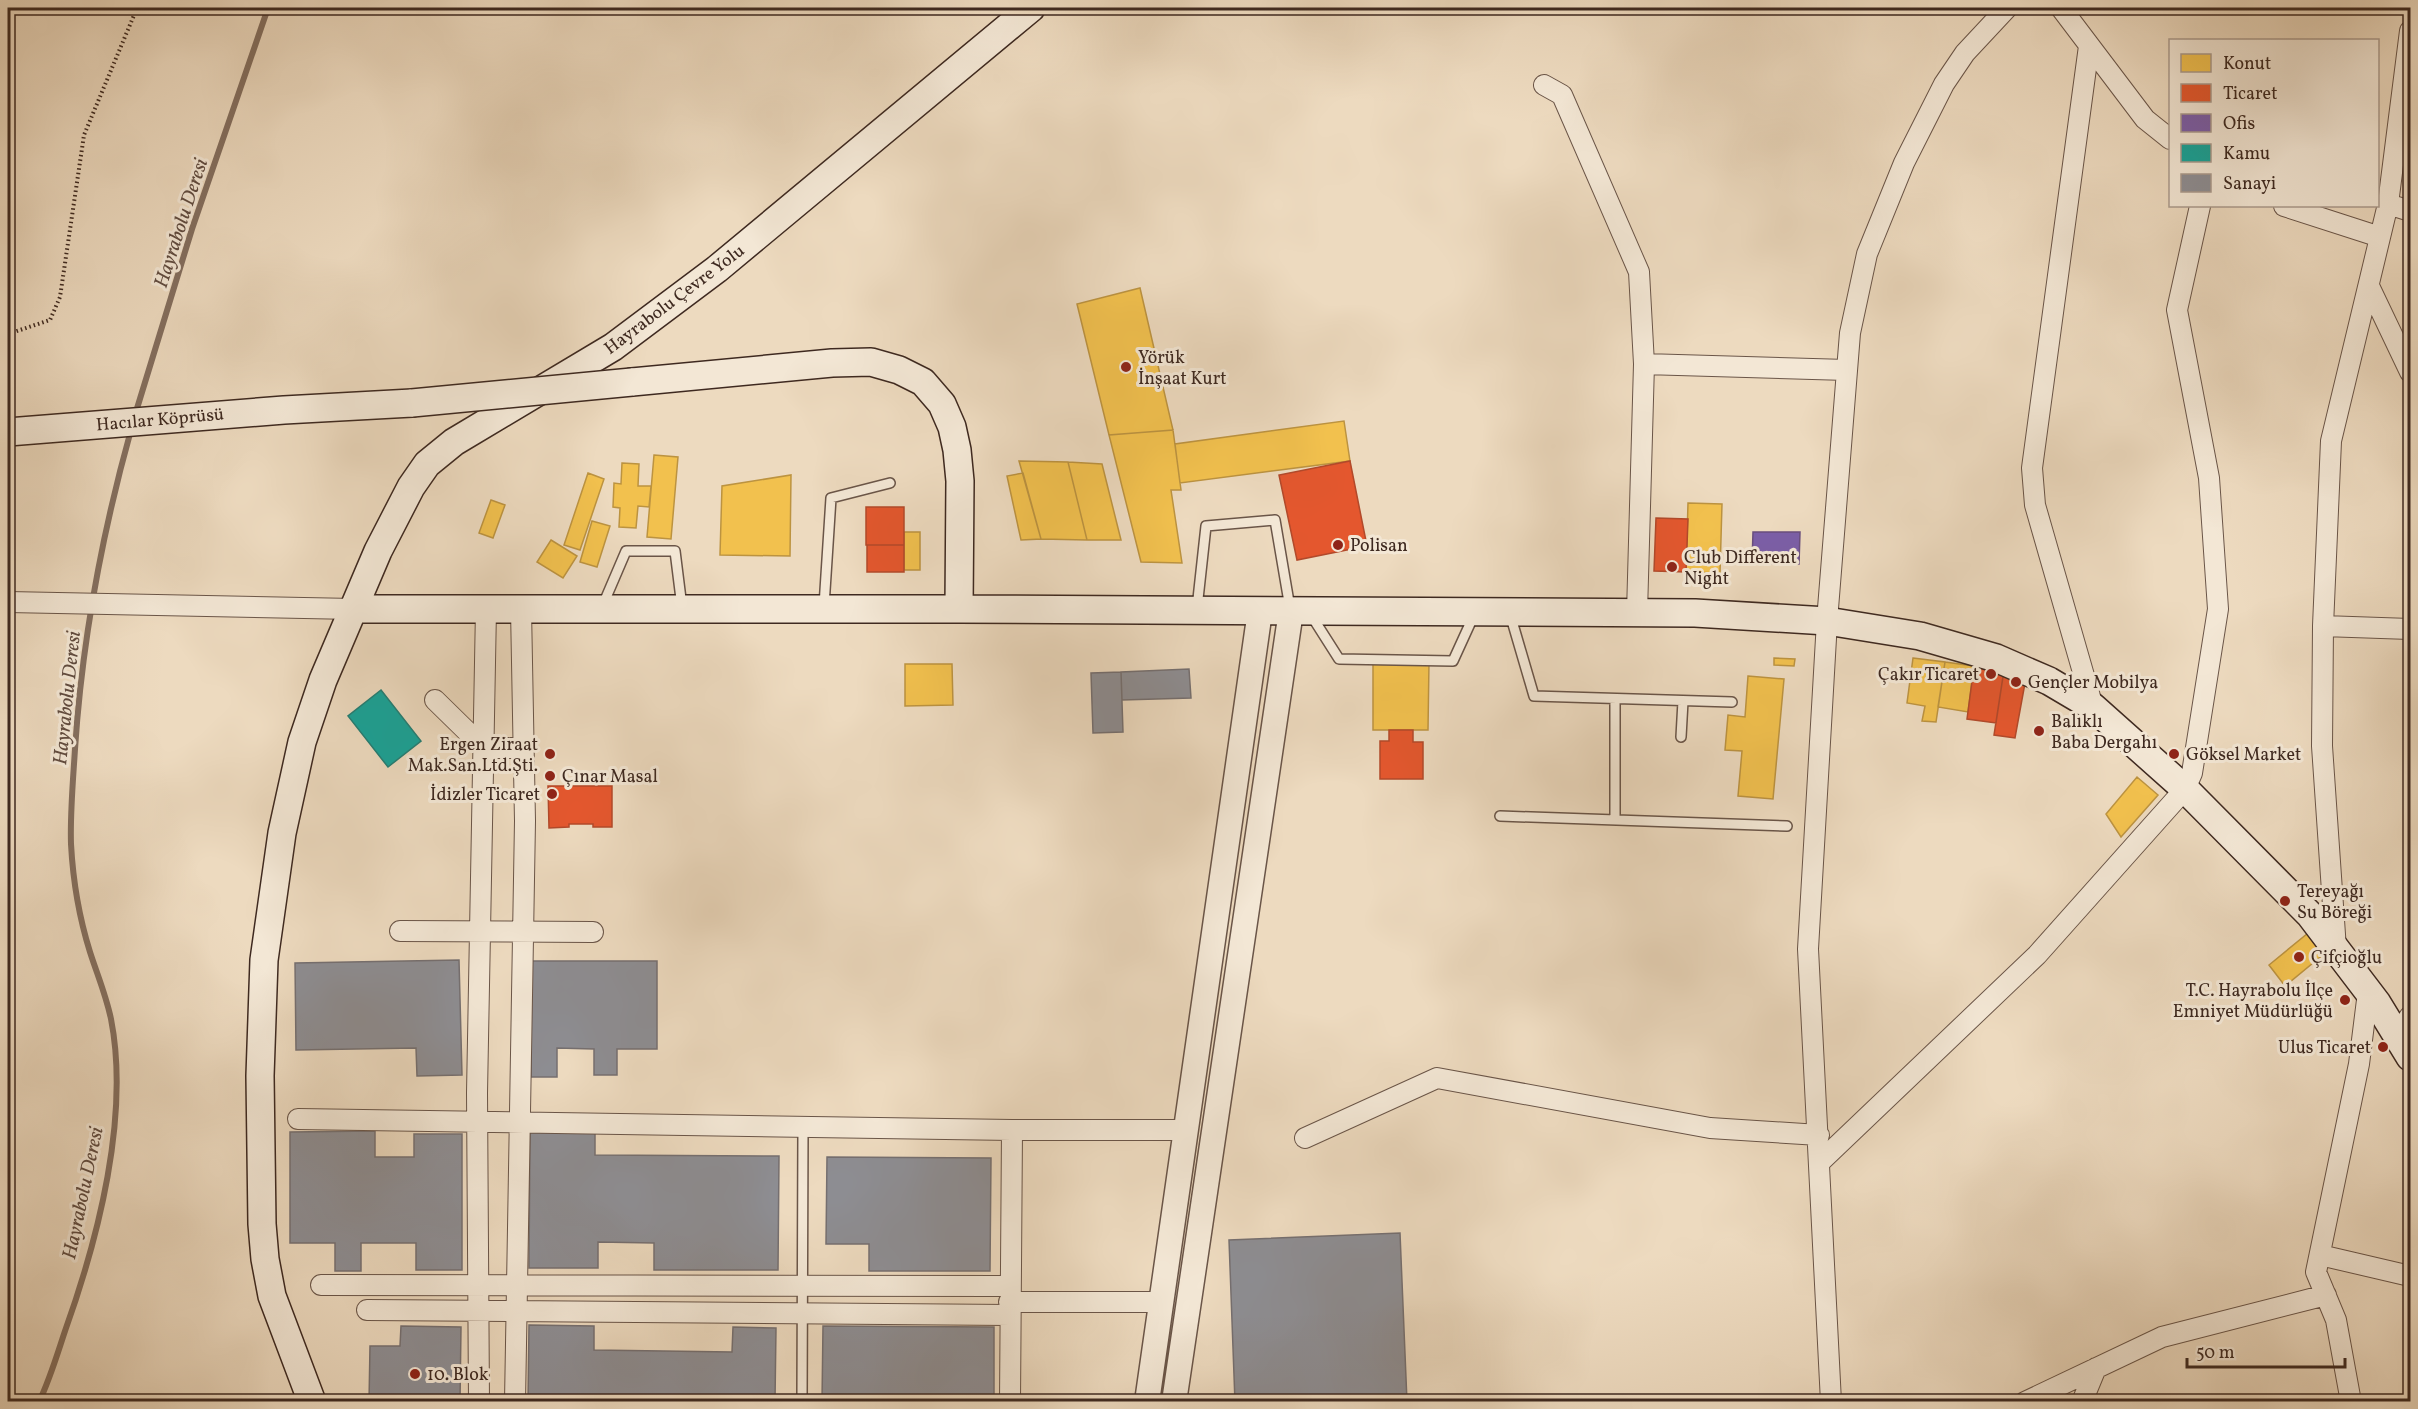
<svg xmlns="http://www.w3.org/2000/svg" width="2418" height="1409" viewBox="0 0 2418 1409" font-family="Vollkorn,serif">
<style>
.homes{fill:#f2c14e;stroke:#bc9340;stroke-width:1.5}
.shops{fill:#e4572e;stroke:#b2492a;stroke-width:1.5}
.offices{fill:#7b5ea7;stroke:#694e7e;stroke-width:1.5}
.public{fill:#17a398;stroke:#237e74;stroke-width:1.5}
.industry{fill:#8d8d92;stroke:#756f70;stroke-width:1.5}
.lines{fill:none;stroke-linecap:round;stroke-linejoin:round}
.stream{stroke:#846f5f;stroke-width:6}
.service-casing{stroke:#6a5548;stroke-width:12}
.minor-casing{stroke:#6a5548;stroke-width:22}
.tertiary-casing{stroke:#6a5548;stroke-width:27}
.secondary-casing{stroke:#3e2920;stroke-width:30}
.path{stroke:#3e2920;stroke-width:4;stroke-dasharray:1.5 3;stroke-linecap:butt}
.service{stroke:#f3e7d5;stroke-width:9}
.minor{stroke:#f3e7d5;stroke-width:20}
.tertiary{stroke:#f3e7d5;stroke-width:24}
.secondary{stroke:#f3e7d5;stroke-width:27}
.secondary-bridge-casing{stroke:#3e2920;stroke-width:30;stroke-linecap:butt}
.secondary-bridge{stroke:#f3e7d5;stroke-width:27}
.poi-dot{fill:#8f2418;stroke:#f3e7d5;stroke-width:2}
.labels{text-anchor:middle;stroke-width:6;stroke-linejoin:round;paint-order:stroke}
.street-label{font-size:18px;fill:#3e2920;stroke:#f3e7d5}
.poi-label{font-size:18px;fill:#3e2920;stroke:#f3e7d5;text-anchor:start}
.water-label{font-size:20px;font-style:italic;fill:#614c40;stroke:#f3e7d5}
</style>
<rect width="100%" height="100%" fill="#eddabf"/>
<filter id="stains"><feTurbulence type="fractalNoise" baseFrequency=".00333" numOctaves="4"/><feColorMatrix values="0 0 0 0 .2 0 0 0 0 .09 0 0 0 0 .02 0 0 0 .5 -.17"/></filter>
<radialGradient id="worn" r=".72"><stop offset=".6" stop-color="#630" stop-opacity="0"/><stop offset="1" stop-color="#630" stop-opacity=".3"/></radialGradient>
<path class="homes" d="M1140,288L1173,430L1109,435L1077,304Z
M1344,421L1350,461L1180,483L1175,444Z
M1173,430L1181,490H1171L1182,563L1141,562L1109,435Z
M654,455L678,457L671,539L647,537Z
M1019,461L1068,462L1087,540L1041,539Z
M1068,462L1102,464L1121,540H1087Z
M622,463L639,464L638,486H651L649,507L638,506L636,528L619,527L620,508L613,507L614,483L621,484Z
M588,473L604,479L580,550L564,545Z
M1023,473L1041,539L1021,540L1007,476Z
M791,475L790,556L720,555L722,486Z
M491,500L505,505L493,538L479,533Z
M1688,503L1722,504L1720,573L1686,572Z
M592,521L610,526L597,567L580,562Z
M904,532H920V570H904Z
M551,540L577,556L563,578L537,562Z
M1774,658L1795,659L1794,666L1774,665Z
M1913,658L1945,662L1936,722L1922,721L1925,706L1907,703Z
M1373,661L1429,662L1428,730H1373Z
M1945,662L1974,666L1968,712L1938,707Z
M905,664H952L953,705L905,706Z
M1748,676L1784,679L1773,799L1738,796L1742,751L1725,750L1728,715L1745,717Z
M2137,777L2158,795L2121,837L2106,814Z
M2313,929L2330,949L2285,986L2269,965Z"/>
<path class="shops" d="M1350,461L1367,546L1297,560L1279,475Z
M866,507H904V545H866Z
M1656,518L1688,519L1686,572L1654,571Z
M867,545H904V572H867Z
M1974,666L2004,670L1996,723L1967,719Z
M2004,670L2025,683L2015,738L1994,735Z
M1389,730H1413V742H1423V779H1380V741H1389Z
M548,786H612V827H593V824H569V827L549,828Z"/>
<path class="offices" d="M1753,532H1800L1799,564H1752Z"/>
<path class="public" d="M381,690L421,741L388,767L348,716Z"/>
<path class="industry" d="M1189,669L1191,698L1122,700L1121,672Z
M1121,672L1123,732L1093,733L1091,673Z
M459,960L462,1075L417,1076L416,1048L296,1050L295,963Z
M531,961H657V1049H617V1075H594V1049L557,1048V1077H531Z
M530,1130H595V1155L779,1156L778,1270H654V1243L598,1242V1268H529Z
M375,1131V1157H414V1134H462V1270H416V1243H361V1271H335V1243H290V1132Z
M827,1157L991,1158L990,1271H869V1244H826Z
M1400,1233L1407,1402H1235L1229,1240Z
M529,1325L594,1326V1350L732,1352L733,1327L776,1328L775,1402H528Z
M401,1326L461,1327L460,1402H369L370,1346H400Z
M823,1326L994,1327V1402H822Z"/>
<g class="lines">
<path class="stream" d="M135,415L192,229L268,8
M39,1402C50,1379 57,1355 65,1331C98,1239 130,1116 111,1019C106,995 97,974 90,952C79,917 73,881 71,844C70,813 73,781 75,749C82,642 102,534 131,430"/>
<defs>
<path id="service" d="M824,606L831,498L890,483
M602,607L626,551H675L682,607
M1197,608L1206,526L1275,520L1290,608
M1510,614L1534,696L1732,702
M1311,615L1339,659L1453,661L1474,615
M1615,699V820
M1681,737L1683,701
M1500,816L1787,826
M802,1402L803,1127"/>
<path id="minor" d="M2061,8L2145,119L2170,139
M2089,46L2032,468L2035,505L2093,707
M1544,85L1562,95L1639,272L1644,364L1637,613
M2388,204L2410,211
M2284,206L2380,237
M2369,286L2410,372
M1644,364L1847,370
M8,602L354,609
M2323,626L2410,629
M435,700L484,748H524
M400,931L593,932
M2336,949L2322,746L2323,626L2331,441L2388,204L2410,31
M2397,1035L2410,1016
M298,1119L1012,1130H1186
M1305,1138L1437,1078L1710,1128L1819,1135
M1820,1162L2037,955L2185,789L2192,773L2218,609L2209,478L2177,310L2200,206
M2320,1255L2410,1276
M321,1285L1009,1286
M1009,1302H1162
M367,1310L1009,1315
M479,1402L477,1093L486,609
M515,1402L525,821L521,609
M1010,1402L1012,1130
M1831,1402L1808,949L1827,621L1850,333L1867,254L1904,163L1944,84L1965,53L2007,8
M2025,1402L2162,1337L2326,1295
M2082,1402L2096,1368
M2351,1402L2336,1320L2316,1272L2359,1064L2368,992"/>
<path id="tertiary" d="M1147,1402L1260,611
M1174,1402L1291,611"/>
<path id="secondary" d="M632,382L832,363L871,362L899,370L923,382L942,404L952,427L957,450L960,481L959,609
M8,432L284,410L412,403
M354,609H959L1695,613L1827,621L1920,636L1996,658L2049,681L2093,707L2185,789L2310,915L2377,1003L2410,1057
M312,1402L272,1296L265,1259L262,1224L260,1076L264,960L282,833L302,742L323,680L378,551L411,487L427,464L454,442L613,347L717,269L1031,8"/>
</defs>
<use href="#service" class="service-casing"/>
<use href="#minor" class="minor-casing"/>
<use href="#tertiary" class="tertiary-casing"/>
<use href="#secondary" class="secondary-casing"/>
<path class="path" d="M8,334L50,320L60,297L84,135L137,8"/>
<use href="#service" class="service"/>
<use href="#minor" class="minor"/>
<use href="#tertiary" class="tertiary"/>
<use href="#secondary" class="secondary"/>
<defs>
<path id="secondary-bridge" d="M412,403L632,382"/>
</defs>
<use href="#secondary-bridge" class="secondary-bridge-casing"/>
<use href="#secondary-bridge" class="secondary-bridge"/>
</g>
<g class="poi-dot">
<circle cx="1126" cy="367" r="6"/>
<circle cx="1338" cy="545" r="6"/>
<circle cx="1672" cy="567" r="6"/>
<circle cx="1991" cy="674" r="6"/>
<circle cx="2016" cy="682" r="6"/>
<circle cx="2039" cy="731" r="6"/>
<circle cx="550" cy="754" r="6"/>
<circle cx="2174" cy="754" r="6"/>
<circle cx="550" cy="776" r="6"/>
<circle cx="552" cy="794" r="6"/>
<circle cx="2285" cy="901" r="6"/>
<circle cx="2299" cy="957" r="6"/>
<circle cx="2345" cy="1000" r="6"/>
<circle cx="2383" cy="1047" r="6"/>
<circle cx="415" cy="1374" r="6"/>
</g>
<g class="labels">
<g class="street-label">
<text transform="translate(674 299) rotate(-37)" y="6">Hayrabolu Çevre Yolu</text>
<text transform="translate(160 419) rotate(-5)" y="6">Hacılar Köprüsü</text>
</g>
<g class="poi-label">
<text x="1138" y="363">Yörük<tspan x="1138" dy="21">İnşaat Kurt</tspan></text>
<text x="1350" y="551">Polisan</text>
<text x="1684" y="563">Club Different<tspan x="1684" dy="21">Night</tspan></text>
<text x="1979" y="680" text-anchor="end">Çakır Ticaret</text>
<text x="2028" y="688">Gençler Mobilya</text>
<text x="2051" y="727">Balıklı<tspan x="2051" dy="21">Baba Dergahı</tspan></text>
<text x="538" y="750" text-anchor="end">Ergen Ziraat<tspan x="538" dy="21">Mak.San.Ltd.Şti.</tspan></text>
<text x="2186" y="760">Göksel Market</text>
<text x="562" y="782">Çınar Masal</text>
<text x="540" y="800" text-anchor="end">İdizler Ticaret</text>
<text x="2297" y="897">Tereyağı<tspan x="2297" dy="21">Su Böreği</tspan></text>
<text x="2311" y="963">Çifçioğlu</text>
<text x="2333" y="996" text-anchor="end">T.C. Hayrabolu İlçe<tspan x="2333" dy="21">Emniyet Müdürlüğü</tspan></text>
<text x="2371" y="1053" text-anchor="end">Ulus Ticaret</text>
<text x="427" y="1380">10. Blok</text>
</g>
<g class="water-label">
<text transform="translate(180 223) rotate(-72)" y="7">Hayrabolu Deresi</text>
<text transform="translate(66 698) rotate(-84)" y="7">Hayrabolu Deresi</text>
<text transform="translate(82 1193) rotate(-78)" y="7">Hayrabolu Deresi</text>
</g>
</g>
<rect width="2418" height="1409" fill="none" stroke="#eddabf" stroke-width="30"/>
<rect x="9" y="9" width="2400" height="1391" fill="none" stroke="#3e2920" stroke-width="3"/>
<rect x="15" y="15" width="2388" height="1379" fill="none" stroke="#3e2920" stroke-width="1.5"/>
<rect x="2169" y="39" width="210" height="168" fill="#f3e7d5" stroke="#ab9b8d" stroke-width="1.5"/>
<rect x="2181" y="54" width="30" height="18" fill="#f2c14e" stroke="#ab9b8d" stroke-width="1.5"/>
<text x="2223" y="69" font-size="18" fill="#3e2920">Konut</text>
<rect x="2181" y="84" width="30" height="18" fill="#e4572e" stroke="#ab9b8d" stroke-width="1.5"/>
<text x="2223" y="99" font-size="18" fill="#3e2920">Ticaret</text>
<rect x="2181" y="114" width="30" height="18" fill="#7b5ea7" stroke="#ab9b8d" stroke-width="1.5"/>
<text x="2223" y="129" font-size="18" fill="#3e2920">Ofis</text>
<rect x="2181" y="144" width="30" height="18" fill="#17a398" stroke="#ab9b8d" stroke-width="1.5"/>
<text x="2223" y="159" font-size="18" fill="#3e2920">Kamu</text>
<rect x="2181" y="174" width="30" height="18" fill="#8d8d92" stroke="#ab9b8d" stroke-width="1.5"/>
<text x="2223" y="189" font-size="18" fill="#3e2920">Sanayi</text>
<path d="M2187 1358v9h158v-9" fill="none" stroke="#3e2920" stroke-width="3"/>
<text x="2196" y="1358" font-size="18" fill="#3e2920" stroke="#f3e7d5" stroke-width="4.5" paint-order="stroke">50 m</text>
<rect width="100%" height="100%" filter="url(#stains)"/>
<rect width="100%" height="100%" fill="url(#worn)"/>
</svg>
